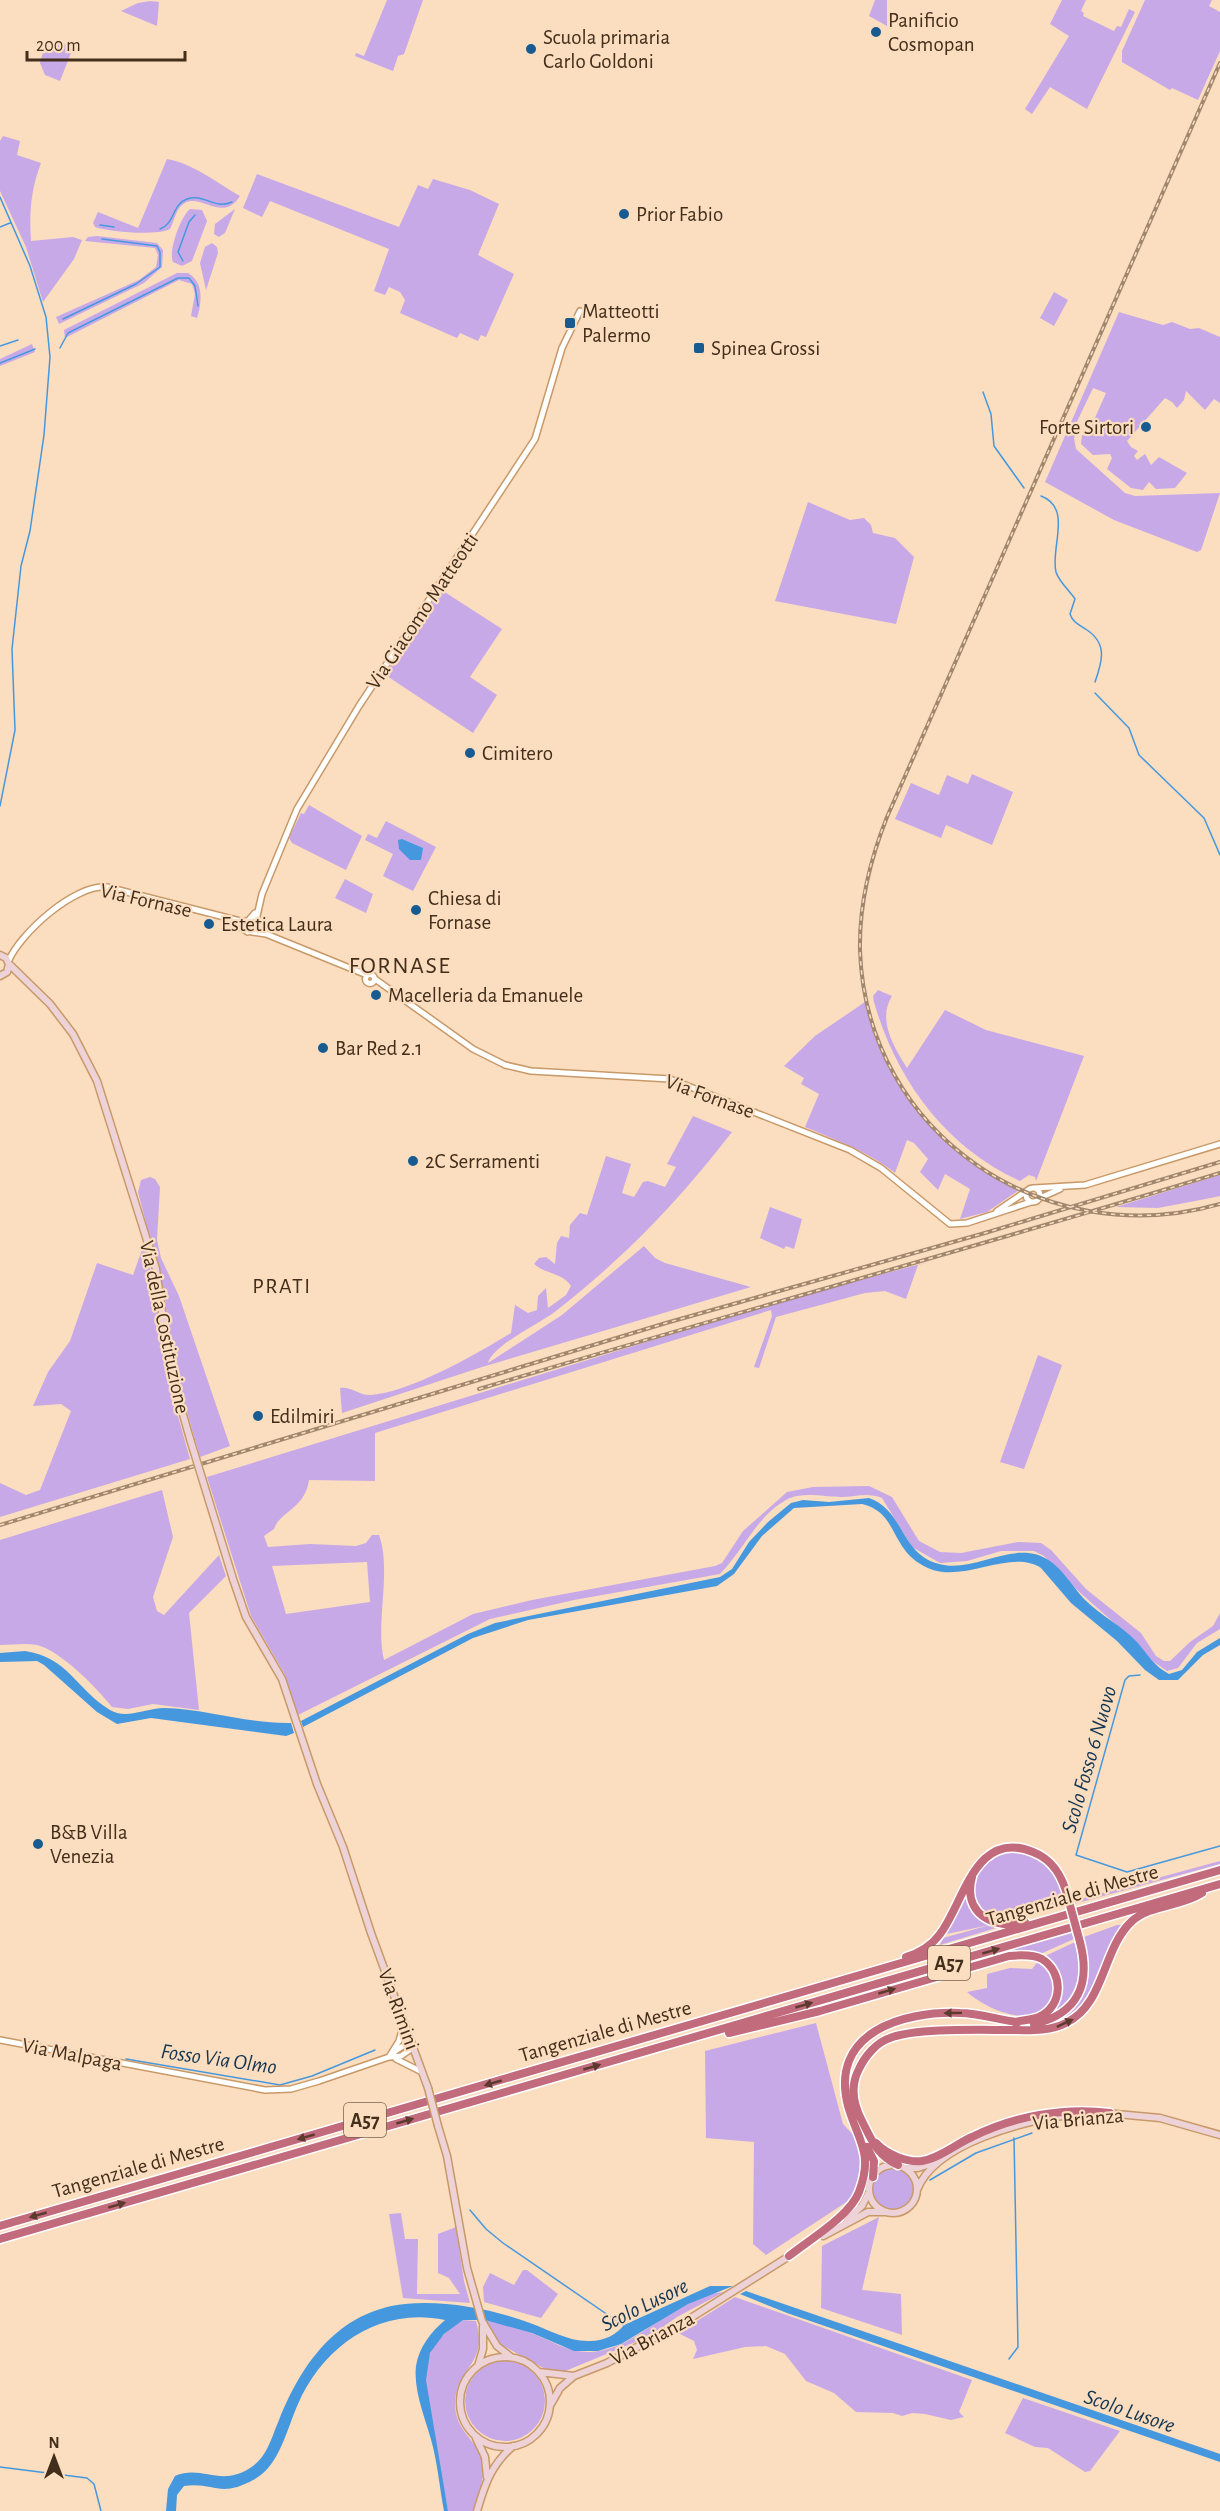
<svg xmlns="http://www.w3.org/2000/svg" width="1220" height="2511" viewBox="0 0 1220 2511" font-family="'Alegreya Sans',sans-serif">
<style>
.green{fill:#c8a9e8;fill-rule:evenodd}
.water{fill:#4698de}
.lines{fill:none;stroke-linecap:round;stroke-linejoin:round}
.stream{stroke:#4698de;stroke-width:1.5}
.tertiary-casing{stroke:#c89968;stroke-width:8}
.secondary-casing{stroke:#c89968;stroke-width:9}
.motorway-casing{stroke:#fff;stroke-width:11}
.tertiary{stroke:#fff;stroke-width:5}
.secondary{stroke:#edd3d8;stroke-width:6}
.motorway{stroke:#c26b7d;stroke-width:8}
.rail-casing{stroke:#a0876d;stroke-width:4}
.rail{stroke:#fbddbf;stroke-width:1.5;stroke-dasharray:4.5;stroke-linecap:butt}
.secondary-bridge-casing{stroke:#c89968;stroke-width:9;stroke-linecap:butt}
.motorway-bridge-casing{stroke:#fff;stroke-width:11;stroke-linecap:butt}
.secondary-bridge{stroke:#edd3d8;stroke-width:6}
.motorway-bridge{stroke:#c26b7d;stroke-width:8}
.oneway{fill:#5c3a2e}
.poi-dot{fill:#175b90;stroke:#fbddbf;stroke-width:2}
.labels{text-anchor:middle;stroke-width:4.5;stroke-linejoin:round;paint-order:stroke}
.shield{fill:#fbddbf;stroke:#7a624c;stroke-width:1.5}
.shield-label{font-size:20px;font-weight:bold;fill:#422e1a}
.poi-label{font-size:21px;fill:#422e1a;stroke:#fbddbf;text-anchor:start}
.street-label{font-size:21px;fill:#422e1a;stroke:#fbddbf}
.neighbourhood-label{font-size:22px;letter-spacing:1.5px;fill:#422e1a;stroke:#fbddbf}
.water-label{font-size:22px;font-style:italic;fill:#133551;stroke:#fbddbf}
.quarter-label{font-size:24px;letter-spacing:1.5px;fill:#422e1a;stroke:#fbddbf}
</style>
<rect width="100%" height="100%" fill="#fbddbf"/>
<path class="green" d="M387,0H423L404,54L398,56L393,71L355,56L356,53L364,56Z
M875,0H887V26L869,16Z
M1062,0H1086L1081,11L1084,13L1083,16L1114,31L1117,26L1121,27L1129,9L1135,12L1087,109L1050,87L1032,114L1025,109L1069,36L1050,24Z
M1145,0H1212L1209,6L1220,12V51L1198,100L1172,88L1170,90L1122,62V51Z
M150,1L159,2L157,26L121,11L138,3Z
M60,42L73,48L60,81L45,75L40,63L44,49Z
M3,136L20,141L17,155L41,163C31,189 29,213 31,241L73,237L82,240L74,259L43,302L26,247L0,191V141Z
M167,159C192,163 219,184 240,196C221,226 198,187 180,207C175,213 174,222 170,229C156,236 110,232 95,227L93,223L98,212L138,228Z
M257,174L399,227L418,185L428,189L433,179L470,190L499,204L478,255L514,274L486,337L481,335L478,341L460,333L457,338L400,313L405,300L400,292L389,287L385,295L374,291L389,249L270,201L262,217L243,208Z
M190,209L202,210L207,221L192,261L182,266L173,262C168,251 181,216 190,209Z
M235,209L225,233L219,237L214,234L215,224Z
M97,236L157,243L163,250L162,267L144,283L59,324L56,317L139,280L156,267L158,255L155,248L85,241L88,237Z
M212,243L217,247L218,253L206,290L200,263L205,247Z
M177,273H188C204,282 202,302 197,318L191,316L195,294L192,284L179,280L65,338L64,330Z
M1054,292L1068,300L1054,326L1040,318Z
M1119,312L1163,325L1172,322L1190,329L1199,328L1220,337V403L1214,399L1205,410L1186,391L1184,400L1177,408L1172,402L1165,398L1127,441L1131,447L1138,451L1134,456L1137,460L1145,454L1151,465L1159,457L1187,473L1175,488L1156,489L1149,482L1143,490L1131,488L1107,469L1112,458L1110,454L1093,455L1081,444L1082,435L1087,436L1106,393L1093,388L1073,430L1077,432L1074,438L1076,449L1125,493L1135,496L1220,493L1201,550L1197,552L1114,520L1045,482Z
M32,344L35,352L0,366V359Z
M808,502L850,520L864,518L871,525L873,533L895,538L914,557L896,624L775,601Z
M440,589L502,629L470,677L497,695L473,733L384,674L397,651Z
M972,774L1013,792L992,845L946,825L941,838L895,819L911,783L939,795L947,775L968,784Z
M309,805L362,836L346,870L292,843L289,838L301,813L304,814Z
M386,821L436,847L413,891L383,876L393,854L365,840L368,834L377,838Z
M345,879L373,894L366,913L335,898Z
M878,990L892,996C877,1020 894,1047 907,1068L945,1010L986,1030L1084,1056L1036,1181L1035,1177L1029,1175L1020,1181C945,1147 896,1079 874,1002L873,996Z
M865,1002C887,1084 940,1155 1019,1190L987,1212L960,1219L970,1189L945,1174L938,1190L920,1172L928,1159L914,1143L907,1140L895,1173C867,1151 838,1141 805,1127L819,1094L801,1084L804,1078L784,1066L815,1036Z
M693,1116L732,1132C677,1203 626,1256 556,1311C539,1324 493,1345 488,1363L562,1315L644,1246L655,1258L665,1263L751,1287L482,1367L342,1413L340,1388C351,1386 360,1396 371,1395C409,1393 479,1353 511,1333L515,1305L528,1313L537,1310L538,1296L546,1288L548,1308L566,1295L571,1286C563,1273 545,1274 534,1264L539,1258L546,1257L555,1264L557,1243L561,1236L569,1238L570,1225L580,1213L587,1215L606,1156L631,1164L622,1193L634,1197L643,1182L648,1181L665,1187L676,1167L667,1164Z
M1220,1175V1196L1216,1197L1158,1208L1116,1207Z
M150,1177L155,1179L160,1187L157,1240L161,1258L179,1296L230,1446L200,1457L175,1370L164,1293L138,1192L141,1180Z
M770,1207L802,1219L794,1249L786,1246L784,1249L760,1238Z
M144,1244L156,1291L167,1377L190,1459L0,1517V1483L26,1495L40,1490L71,1411L61,1404L33,1406L48,1372L70,1341L97,1263L133,1275Z
M932,1261L918,1265L906,1299L885,1291L865,1293L776,1317L759,1368L754,1367L772,1316L771,1310L375,1433V1481L309,1480C305,1509 280,1511 274,1529L264,1536L268,1547L310,1544L356,1546L366,1543L372,1535H379C392,1571 375,1623 384,1660L473,1614L532,1600L715,1566L722,1563L743,1531L787,1492L813,1487L869,1486L892,1497L919,1541L940,1552L961,1553L1018,1542L1041,1543L1051,1550L1086,1589L1141,1633L1156,1656L1164,1661H1170L1190,1642L1213,1626L1220,1613V1629L1197,1643L1178,1668L1167,1671L1145,1656L1137,1643L1076,1589L1044,1556L1034,1551H1001L967,1561L940,1563L912,1547L882,1498C867,1492 856,1497 841,1497C826,1497 804,1492 790,1498C758,1513 744,1550 720,1574L574,1600L490,1619L298,1715L284,1673L251,1616L207,1477L773,1303ZM367,1562L370,1602L286,1614L272,1566Z
M1038,1355L1062,1365L1024,1469L1000,1462Z
M162,1490L173,1537L153,1597L157,1611L164,1615L219,1555L226,1576L189,1613L199,1710L153,1704L128,1709L112,1707C97,1688 61,1651 37,1645C25,1643 12,1645 0,1645V1540Z
M1017,1852C1042,1857 1061,1875 1063,1901C1049,1906 1035,1909 1022,1914C1018,1916 1014,1920 1010,1920C960,1926 963,1855 1017,1852Z
M1220,1861V1864L1074,1904L1073,1901Z
M966,1888L968,1895L996,1928L940,1945L943,1938L990,1925L946,1934L956,1915Z
M1117,1925H1124C1108,1957 1094,2010 1057,2022C1060,2019 1069,2014 1074,2008C1094,1986 1086,1963 1084,1937Z
M1072,1933L1074,1939L1038,1955L1006,1952Z
M1075,1942C1086,1971 1076,2004 1046,2016L1060,1991L1043,1957Z
M1039,1960C1056,1976 1062,2009 1032,2015C1010,2019 983,2006 967,1992L987,1988V1974L1010,1968L1032,1969Z
M816,2023L843,2124L857,2139L864,2159L857,2190L851,2199L766,2255L753,2244L754,2142L706,2138L705,2051Z
M873 2189a20 20 0 1 1 40 0a20 20 0 1 1-40 0Z
M401,2213L405,2239H418L417,2294H460L449,2278L438,2273V2234L456,2227L464,2281L470,2303L403,2298L389,2214Z
M879,2217L862,2290L901,2294L902,2335L821,2308L822,2246Z
M523,2270H527L558,2294L541,2318L484,2302L483,2287L490,2273L514,2285Z
M724,2292L677,2317L650,2336L563,2372L549,2371L500,2344L485,2320C501,2324 519,2327 534,2334C553,2342 570,2353 591,2352C638,2350 675,2295 724,2292Z
M735,2297L972,2380L959,2412L964,2417L951,2420L925,2414L912,2413L902,2416L893,2413L856,2412L834,2393L806,2381L785,2354L766,2346L745,2347L693,2359L697,2350L694,2341L678,2333Z
M463,2320L476,2321C489,2365 456,2367 455,2403C455,2433 478,2439 482,2461C486,2478 478,2495 474,2511H448C443,2480 420,2386 427,2361C433,2343 447,2329 463,2320Z
M465 2401a40 40 0 1 1 80 0a40 40 0 1 1-80 0Z
M1023,2398L1120,2431L1090,2471L1085,2472L1048,2448L1035,2447L1005,2433Z"/>
<path class="water" d="M402,839L423,848L421,860H410L399,849L398,840Z
M869,1498C905,1511 900,1554 939,1564C975,1574 1016,1537 1050,1561C1063,1570 1073,1587 1084,1599C1100,1615 1122,1626 1137,1642C1148,1655 1154,1666 1169,1674L1182,1670L1197,1652L1220,1638V1645L1203,1655L1178,1680H1159L1145,1670L1117,1641L1071,1603L1041,1568C1012,1549 967,1581 933,1570C888,1554 901,1513 862,1504L794,1508L762,1536L734,1574L717,1586L528,1620L473,1638L303,1727L301,1721L468,1634L495,1623L720,1577L732,1569L749,1542L768,1522L791,1503L803,1500L829,1502Z
M25,1651C68,1657 77,1690 110,1710C126,1720 146,1708 164,1708C207,1709 248,1724 291,1723L294,1733L286,1736L151,1718L117,1724L97,1712L44,1665L37,1661L0,1662V1653Z
M710,2286H733L688,2304L621,2344L598,2351H574L532,2333L485,2320H463L444,2334L430,2353L426,2380L448,2511H444C440,2490 438,2468 433,2447C427,2422 413,2392 416,2366C419,2347 431,2332 445,2320C380,2306 323,2346 298,2404C287,2428 280,2465 255,2479C219,2499 216,2482 184,2486L177,2495L176,2511H166L168,2489L175,2476C203,2464 221,2489 253,2466C268,2455 272,2436 279,2420C302,2363 338,2311 405,2304C445,2300 492,2309 530,2323C550,2330 569,2342 590,2341C605,2341 617,2334 624,2325Z
M746,2291L1220,2454V2462L787,2313L740,2294Z"/>
<g class="lines">
<path class="stream" d="M0,197L30,266L46,317L50,357L44,435L30,531L21,566L12,649L15,730L0,806
M100,225L114,227
M0,227L10,223
M160,229C175,224 172,204 187,199C204,193 214,210 232,202
M183,261L178,252L189,222L195,215
M63,319L136,284L160,267V252L157,246L102,239
M0,346L18,340
M60,348L68,333L178,278H189L195,286L198,306
M0,363L35,349
M983,392L991,414L994,446L1024,488
M1041,496C1073,508 1050,548 1056,572C1059,582 1070,591 1075,599L1070,614C1073,623 1080,625 1087,630C1108,644 1102,662 1095,682
M1095,693L1129,728L1139,755L1204,818L1220,855
M1140,1675L1129,1676L1125,1680L1076,1855L1127,1872L1220,1846
M126,2059L280,2085L312,2076L375,2050
M930,2180L976,2153L1032,2133
M470,2210L486,2229L503,2243L624,2326
M1009,2359L1018,2347L1014,2138
M0,2467L87,2478L94,2484L101,2511"/>
<defs>
<path id="tertiary" d="M227,919L248,932L254,929L262,894L297,809L359,706L535,439L562,348L580,311
M252,932L266,934L367,975
M8,962C20,933 75,884 107,887L240,921H248L255,913
M365.5 979a4.5 4.5 0 1 1 9 0a4.5 4.5 0 1 1-9 0Z
M375,979L473,1049L505,1065L531,1071L670,1079L850,1150L881,1168L950,1224L967,1223L1031,1202
M1026 1195a7 7 0 1 1 14 0a7 7 0 1 1-14 0Z
M1034,1188L1085,1185L1220,1144
M1040,1198L1060,1189
M997,1211L1028,1190
M0,2040L265,2090L291,2089L319,2081L389,2057L401,2056L414,2047
M394,2052L403,2046L413,2045
M389,2057L399,2041L404,2023
M396,2059L422,2072"/>
<path id="secondary" d="M0,955L6,958L9,964L7,972L0,976
M9,964L50,1004L73,1034L97,1081L156,1269L170,1369L190,1439
M233,1579L246,1617L282,1679L317,1784L343,1847L371,1933L428,2088
M1106,2113L1160,2118L1220,2135
M438,2126L447,2156L467,2268L482,2321L497,2346L511,2357
M869 2189a24 24 0 1 1 48 0a24 24 0 1 1-48 0Z
M906,2168H918L936,2162
M917,2190C935,2143 1024,2121 1069,2115
M847,2219L862,2206L869,2192
M823,2236L868,2212H886
M460 2402a45 45 0 1 1 90 0a45 45 0 1 1-90 0Z
M478,2366L483,2349V2326
M539,2372L574,2376L607,2363L686,2321L791,2255
M551,2404L560,2388L574,2376
M476,2438L485,2457L487,2477
M477,2511C485,2484 491,2465 513,2446"/>
<path id="motorway" d="M972,1877C962,1913 994,1931 1025,1922
M906,1957C919,1953 932,1945 940,1934C964,1903 975,1828 1033,1852C1054,1860 1063,1878 1068,1898
M1034,2024C1078,2014 1091,1984 1080,1942
M729,2033L820,2011L1009,1956C1019,1955 1032,1954 1042,1959C1064,1973 1063,2006 1039,2017C1032,2020 1023,2020 1015,2022
M876,2143C886,2154 907,2163 922,2161C940,2158 956,2144 972,2137C1014,2116 1064,2107 1110,2113
M867,2147L874,2161L873,2177
M898,2165C877,2155 872,2141 862,2121C853,2104 850,2086 859,2069C865,2056 877,2042 890,2038C917,2028 978,2030 1008,2030C1027,2030 1049,2032 1066,2023C1105,2004 1102,1950 1131,1922C1150,1904 1181,1907 1202,1893
M0,2226L1220,1870
M0,2239L1220,1884
M789,2256C809,2240 850,2216 859,2192C874,2153 858,2141 848,2106C829,2032 903,2011 960,2013C979,2013 999,2020 1018,2022"/>
</defs>
<use href="#tertiary" class="tertiary-casing"/>
<use href="#secondary" class="secondary-casing"/>
<use href="#motorway" class="motorway-casing"/>
<use href="#tertiary" class="tertiary"/>
<use href="#secondary" class="secondary"/>
<use href="#motorway" class="motorway"/>
<defs>
<path id="rail" d="M1220,63L887,817C870,860 859,903 860,950C866,1135 1046,1254 1220,1204
M479,1389C726,1315 974,1248 1220,1173
M0,1525L666,1323L985,1233L1220,1162"/>
</defs>
<use href="#rail" class="rail-casing"/>
<use href="#rail" class="rail"/>
<defs>
<path id="secondary-bridge" d="M190,1439L233,1579
M428,2088L438,2126"/>
<path id="motorway-bridge" d="M1068,1898L1080,1942"/>
</defs>
<use href="#secondary-bridge" class="secondary-bridge-casing"/>
<use href="#motorway-bridge" class="motorway-bridge-casing"/>
<use href="#secondary-bridge" class="secondary-bridge"/>
<use href="#motorway-bridge" class="motorway-bridge"/>
</g>
<defs><path id="oneway-solid" d="M-6-.8H1V-3.2L6.5 0L1 3.2V.8H-6Z" transform="scale(1.5)"/></defs>
<g class="oneway">
<use href="#oneway-solid" transform="translate(991 1951) rotate(-16)"/>
<use href="#oneway-solid" transform="translate(887 1991) rotate(-16)"/>
<use href="#oneway-solid" transform="translate(804 2005) rotate(-16)"/>
<use href="#oneway-solid" transform="translate(953 2013) rotate(179)"/>
<use href="#oneway-solid" transform="translate(1065 2023) rotate(-25)"/>
<use href="#oneway-solid" transform="translate(592 2067) rotate(-16)"/>
<use href="#oneway-solid" transform="translate(493 2083) rotate(164)"/>
<use href="#oneway-solid" transform="translate(405 2121) rotate(-16)"/>
<use href="#oneway-solid" transform="translate(306 2137) rotate(164)"/>
<use href="#oneway-solid" transform="translate(117 2205) rotate(-16)"/>
<use href="#oneway-solid" transform="translate(38 2215) rotate(164)"/>
</g>
<g class="poi-dot">
<circle cx="876" cy="32" r="6"/>
<circle cx="531" cy="49" r="6"/>
<circle cx="624" cy="214" r="6"/>
<rect x="564" y="317" width="12" height="12" rx="3"/>
<rect x="693" y="342" width="12" height="12" rx="3"/>
<circle cx="1146" cy="427" r="6"/>
<circle cx="470" cy="753" r="6"/>
<circle cx="416" cy="910" r="6"/>
<circle cx="209" cy="924" r="6"/>
<circle cx="376" cy="995" r="6"/>
<circle cx="323" cy="1048" r="6"/>
<circle cx="413" cy="1161" r="6"/>
<circle cx="258" cy="1416" r="6"/>
<circle cx="38" cy="1844" r="6"/>
</g>
<g class="labels">
<g class="shield">
<rect x="928" y="1946" width="42" height="34" rx="4.5"/>
<rect x="344" y="2103" width="42" height="34" rx="4.5"/>
</g>
<g class="shield-label">
<text x="949" y="1970">A57</text>
<text x="365" y="2127">A57</text>
</g>
<g class="poi-label">
<text x="888" y="27">Panificio<tspan x="888" dy="24">Cosmopan</tspan></text>
<text x="543" y="44">Scuola primaria<tspan x="543" dy="24">Carlo Goldoni</tspan></text>
<text x="636" y="221">Prior Fabio</text>
<text x="582" y="318">Matteotti<tspan x="582" dy="24">Palermo</tspan></text>
<text x="711" y="355">Spinea Grossi</text>
<text x="1134" y="434" text-anchor="end">Forte Sirtori</text>
<text x="482" y="760">Cimitero</text>
<text x="428" y="905">Chiesa di<tspan x="428" dy="24">Fornase</tspan></text>
<text x="221" y="931">Estetica Laura</text>
<text x="388" y="1002">Macelleria da Emanuele</text>
<text x="335" y="1055">Bar Red 2.1</text>
<text x="425" y="1168">2C Serramenti</text>
<text x="270" y="1423">Edilmiri</text>
<text x="50" y="1839">B&amp;B Villa<tspan x="50" dy="24">Venezia</tspan></text>
</g>
<g class="street-label">
<text transform="translate(422 611) rotate(-56)" y="7">Via Giacomo Matteotti</text>
<text transform="translate(146 900) rotate(13)" y="7">Via Fornase</text>
<text transform="translate(710 1096) rotate(20)" y="7">Via Fornase</text>
<text transform="translate(165 1327) rotate(78)" y="7">Via della Costituzione</text>
<text transform="translate(1072 1895) rotate(-16)" y="7">Tangenziale di Mestre</text>
<text transform="translate(399 2009) rotate(70)" y="7">Via Rimini</text>
<text transform="translate(605 2031) rotate(-16)" y="7">Tangenziale di Mestre</text>
<text transform="translate(72 2054) rotate(11)" y="7">Via Malpaga</text>
<text transform="translate(1078 2119) rotate(-5)" y="7">Via Brianza</text>
<text transform="translate(138 2167) rotate(-16)" y="7">Tangenziale di Mestre</text>
<text transform="translate(652 2338) rotate(-28)" y="7">Via Brianza</text>
</g>
<g class="neighbourhood-label">
<text x="282" y="1293">PRATI</text>
</g>
<g class="water-label">
<text transform="translate(1088 1759) rotate(-74)" y="8">Scolo Fosso 6 Nuovo</text>
<text transform="translate(219 2058) rotate(8)" y="8">Fosso Via Olmo</text>
<text transform="translate(644 2304) rotate(-26)" y="8">Scolo Lusore</text>
<text transform="translate(1130 2410) rotate(19)" y="8">Scolo Lusore</text>
</g>
<g class="quarter-label">
<text x="400" y="973">FORNASE</text>
</g>
</g>
<g transform="translate(54 2457)" stroke="#fbddbf" stroke-width="4.5" paint-order="stroke">
<path d="M0-4.5L10 22L0 15L-10 22Z" fill="#422e1a"/>
<text y="-9" font-size="16" font-weight="bold" text-anchor="middle" fill="#422e1a">N</text>
</g>
<path d="M27 51v9h158v-9" fill="none" stroke="#422e1a" stroke-width="3"/>
<text x="36" y="51" font-size="18" fill="#422e1a" stroke="#fbddbf" stroke-width="4.5" paint-order="stroke">200 m</text>
</svg>
